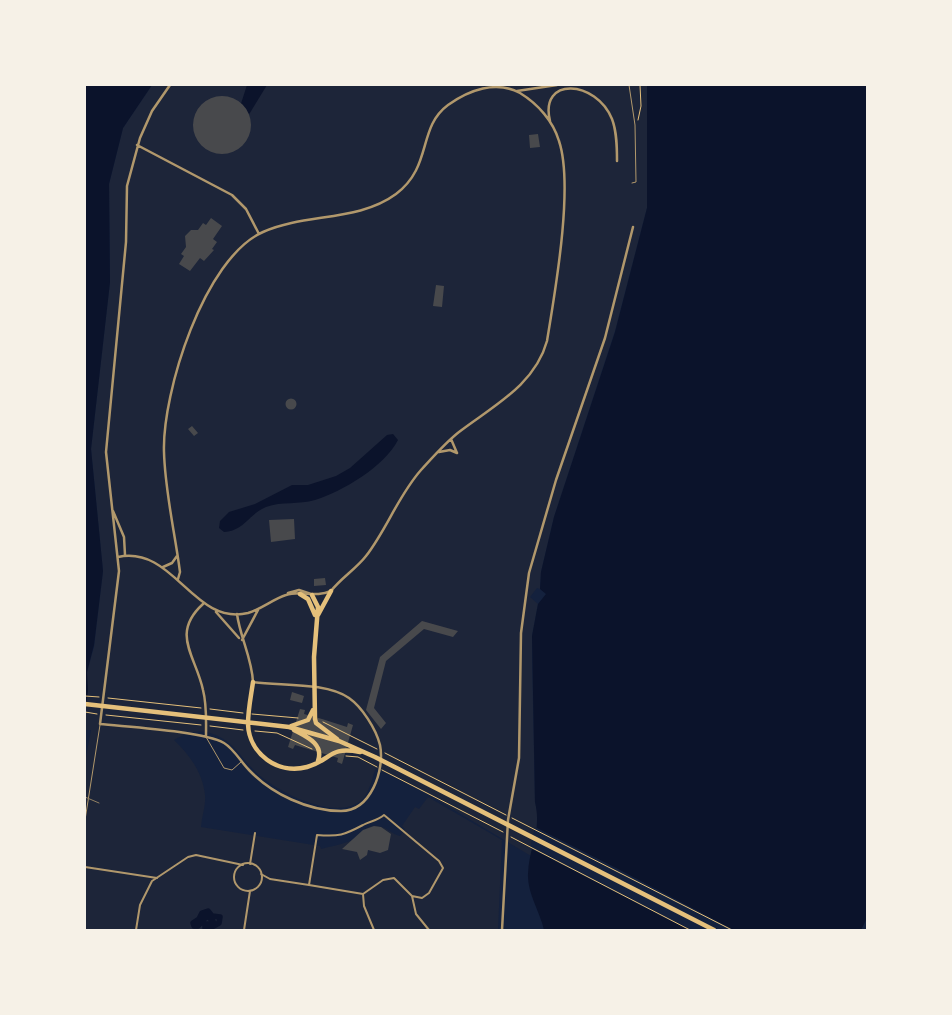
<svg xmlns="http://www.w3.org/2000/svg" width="952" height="1015" viewBox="0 0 952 1015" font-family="'Fira Sans Condensed',sans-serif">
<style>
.green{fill:#1d2539}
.water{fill:#0b132b}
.pier{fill:#14213d}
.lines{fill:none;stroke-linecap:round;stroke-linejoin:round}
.canal{stroke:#0b132b;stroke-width:5.5}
.building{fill:#48494c}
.path{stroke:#e5c07b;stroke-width:1}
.service{stroke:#b1986c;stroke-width:1}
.pedestrian{stroke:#b1986c;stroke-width:2}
.minor{stroke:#b1986c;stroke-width:2.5}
.primary{stroke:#e5c07b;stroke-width:4.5}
.rail{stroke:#918062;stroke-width:1}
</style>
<rect width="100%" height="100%" fill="#14213d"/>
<path class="green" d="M152,85H647V208L615,331L554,517L541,572L540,589L537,588L530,597L538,604L532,636V655L535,802L539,819L531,856L429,795L376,768C372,777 370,791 363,799C338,823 279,793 258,774C245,763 236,745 220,737C202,728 190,731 174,740C189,754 203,773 205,795C206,805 202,816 201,827L320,846L321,849C331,846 342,845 352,840C362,836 364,824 378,826C387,827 391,834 400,836L405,829L402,826L415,807L419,809L428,797L502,840L498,930H85V762L91,730H85L87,672L94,647L103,571L91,449L110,282L109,184L123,128Z"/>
<path class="water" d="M85,85H152L123,128L109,184L110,282L91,449L103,571L94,645L87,672L88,691L85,714Z
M247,85H267L245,121L236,119Z
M647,85H867V918L861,930H544C540,912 527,893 528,874C529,846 542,832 535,802L532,636L538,604L546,594L540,589L541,572L554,517L615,332L647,208Z
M393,434L398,440C384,467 343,491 315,500C299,505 282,501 266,507C249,514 244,531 224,532L219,528L220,521L229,512L255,504L292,485H308L336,476L350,468L387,435Z"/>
<path class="pier" d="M535,827L618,869L734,930H689L530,848Z"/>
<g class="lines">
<path class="canal" d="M208,911L212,916L220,917L219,923L208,929L205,928V924H211L213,921L207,916L198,926H194L193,923L199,919L202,913Z"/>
</g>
<path class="building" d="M193 125a29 29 0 1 1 58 0a29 29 0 1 1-58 0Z
M538,134L540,147L530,148L529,135Z
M211,218L222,226L213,239L217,242L212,249L214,250L204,261L200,258L190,271L179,264L184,256L181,254L186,247L185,236L191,230H198L203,223L206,225Z
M436,285L444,286L442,307L433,306Z
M285.5 404a5.5 5.5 0 1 1 11 0a5.5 5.5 0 1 1-11 0Z
M192,426L198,433L194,436L188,429Z
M294,519L295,539L271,542L269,520Z
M325,578L326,585L314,586V579Z
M422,621L458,631L453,637L424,629L386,661L374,708L386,723L381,729L366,710L380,657Z
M292,692L304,696L302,703L290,700Z
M300,709L305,710L304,714L322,719L347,727L348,723L353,725L342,764L337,762L338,758L295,745L293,749L288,747Z
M374,826L381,827L391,834L388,850L380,853L368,850L367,855L360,860L357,852L342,849L363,830Z"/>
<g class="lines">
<path class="path" d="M638,120L641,106L640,85
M85,696L99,697
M108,698L201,708
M210,709L243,713
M85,712L97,714
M252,714L298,718
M106,715L201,725
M323,722L377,749
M210,726L243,730
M255,731L277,733L312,749
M385,753L506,815
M346,756L358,757L377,767
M382,770L503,832
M512,818L732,930
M511,837L690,930"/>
<path class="service" d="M629,85L635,125L636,182L632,183
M206,737L224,768L232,770L241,762
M85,820L100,725"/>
<path class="pedestrian" d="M234 877a14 14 0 1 1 28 0a14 14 0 1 1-28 0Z
M250,864L255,833
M85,867L157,878
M261,874L270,879L309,885L317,835C339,837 344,835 363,825C370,821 377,821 384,815L439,861L443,868L429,893L422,898L412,896
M309,885L363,894
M136,930L140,905L152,881L188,857L196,855L243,865
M244,930L250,891
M374,930L364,906L363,894L383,880L394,878L412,896L416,914L429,930"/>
<path class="minor" d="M170,85L152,111L140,138L127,186L126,242L106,452L119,571L100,724C127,727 203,731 224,743C234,749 241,762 249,770C272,794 308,811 341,811C371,811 385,770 380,745C376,729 362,707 349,698C326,682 281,686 253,682C252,658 240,637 237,614
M517,91L557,85
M550,121C539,76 596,80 612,119C617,132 617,148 617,161
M137,145L232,195L246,209L259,234
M451,439L457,453
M439,452L450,450L457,453
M113,511L124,537L125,555
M118,557C174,545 193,626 248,613C262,609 273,599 286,595C301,590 315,598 331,591C341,578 356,569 366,556C387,529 398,496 421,470C433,457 445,443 459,432C493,406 535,385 547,341C555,292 574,186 559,141C553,121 538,104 520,93C496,80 469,90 448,105C417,128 433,166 396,194C358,222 305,213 263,232C204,258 162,393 164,452C165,492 175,533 180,572L178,579
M163,567L172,563L177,556
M288,593L299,590L311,594
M203,604C170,634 196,656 203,690C207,705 206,721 206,736
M216,612L239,638
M242,640L258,610
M502,930L508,820L519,758L521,633L529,573L556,480L605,338L633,227"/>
<path class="primary" d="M300,594L308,599L315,615
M312,595L318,607L314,657L315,719L316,723L337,739
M318,615L331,591
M253,682C251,696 248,710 248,724C249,754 278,775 307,767C332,760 328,746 360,752
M85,704L289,727L339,741L375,757L714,930
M291,726L308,720L313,710
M294,730C307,737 324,744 318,761"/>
<path class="rail" d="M85,797L99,803"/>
</g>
<rect width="952" height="1015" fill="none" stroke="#f6f1e7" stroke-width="172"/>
</svg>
